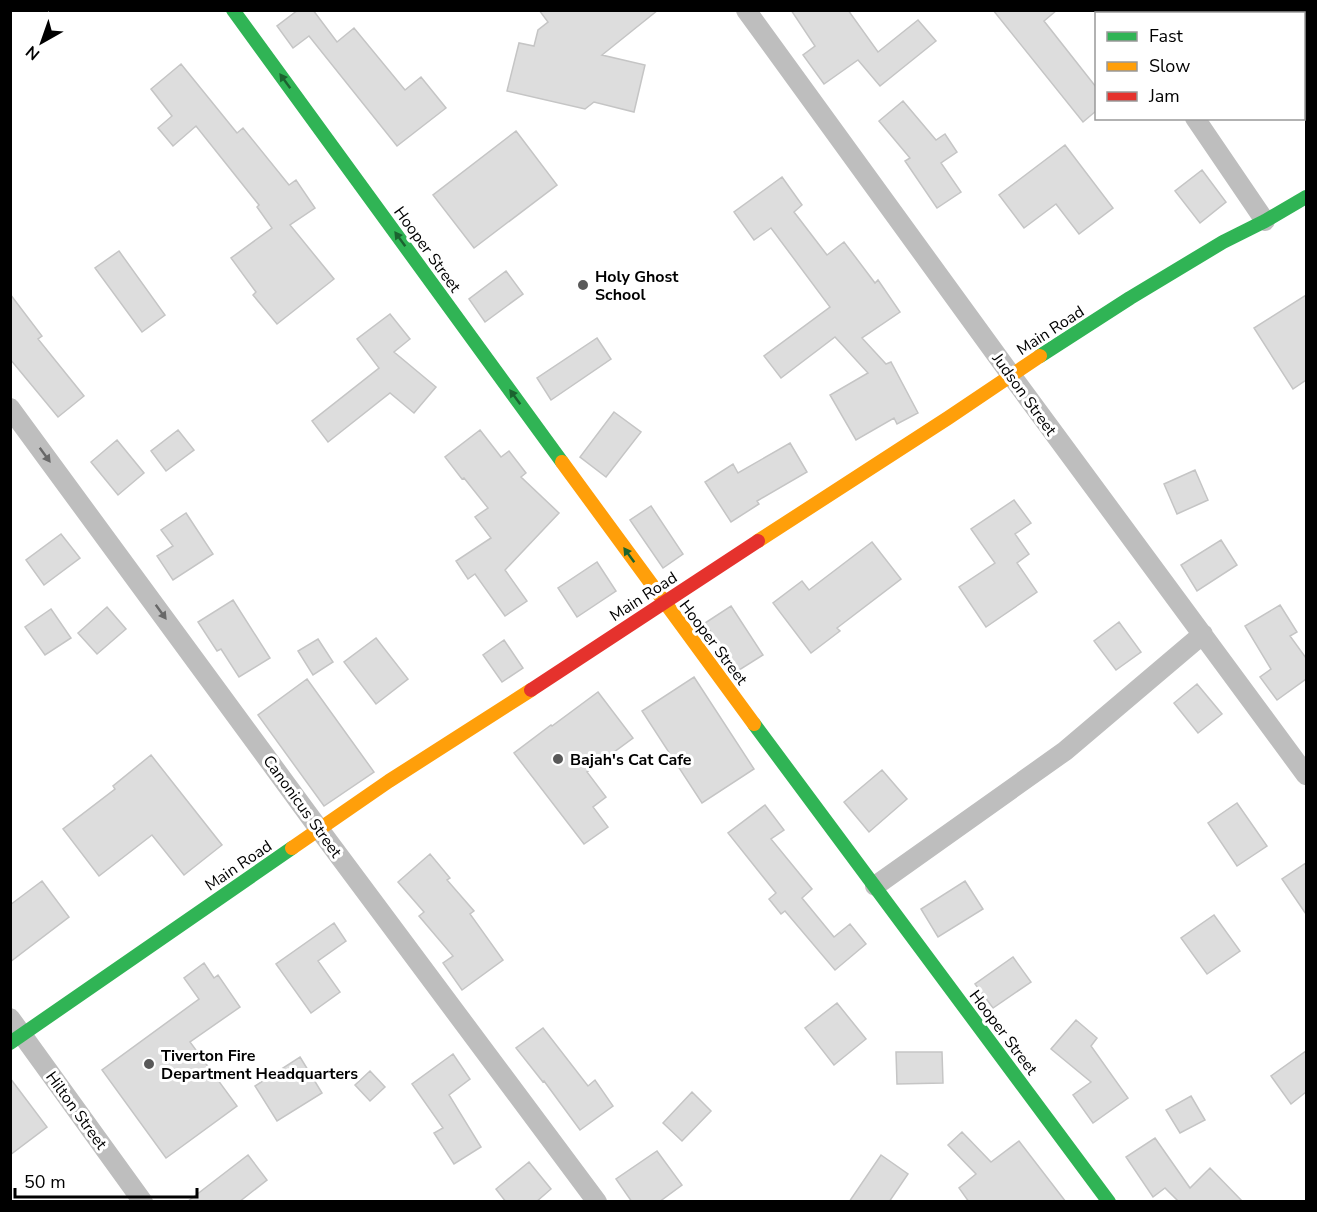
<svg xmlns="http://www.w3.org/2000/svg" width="1317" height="1212" viewBox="0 0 1317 1212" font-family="'Nunito Sans',sans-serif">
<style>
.building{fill:#ddd;stroke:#c5c5c5;stroke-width:1.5}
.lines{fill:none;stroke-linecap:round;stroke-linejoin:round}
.street{stroke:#bebebe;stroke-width:20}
.fast{stroke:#30b455;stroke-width:14}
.slow{stroke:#ff9f0a;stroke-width:14}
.jam{stroke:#e5322d;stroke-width:14}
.oneway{fill:#1a632f}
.oneway2{fill:#686868}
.poi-dot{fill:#595959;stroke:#fff;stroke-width:2}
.labels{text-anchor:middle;stroke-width:6;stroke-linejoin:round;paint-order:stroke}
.street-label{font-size:16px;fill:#000;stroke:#fff}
.poi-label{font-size:16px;font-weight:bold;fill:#000;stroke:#fff;text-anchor:start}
</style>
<rect width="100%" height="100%" fill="#fff"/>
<path class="building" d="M298,10H313L337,42L354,28L405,90L421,77L446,108L397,146L309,36L293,48L277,26Z
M539,10H658L602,55L645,65L634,112L594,102L585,109L507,91L519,43L534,46L538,30L548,22Z
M791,10H848L878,52L918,20L936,41L880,86L858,60L824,84L803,55L815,46Z
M993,10H1057L1044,21L1096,87V111L1083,122Z
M181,64L237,133L243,128L289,185L296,180L315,208L290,225L334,279L277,324L253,295L256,292L231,258L272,228L257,207L259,205L196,126L173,146L158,128L172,116L151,89Z
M903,101L936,140L945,134L957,152L941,163L961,192L937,208L905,161L910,158L879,121Z
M516,131L557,185L474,248L433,195Z
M1065,145L1113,208L1079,234L1056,204L1024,228L999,195Z
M1202,170L1226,202L1200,223L1175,191Z
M782,177L802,205L794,212L827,255L844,242L875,283L878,280L900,312L862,338L886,364L891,362L918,413L897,424L894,418L856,440L830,395L868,373L835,337L781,378L764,356L830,307L771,228L754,240L734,212Z
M119,251L165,315L142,332L95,268Z
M506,271L523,294L485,322L469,299Z
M10,294L42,336L38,339L84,396L58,417L10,359Z
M1306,295V380L1293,389L1254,328Z
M390,314L410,339L394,352L436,387L414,413L390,393L328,442L312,421L379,368L357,339Z
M597,338L611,359L551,400L537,378Z
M614,412L641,432L606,477L580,457Z
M178,430L194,450L166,471L151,451Z
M480,430L501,457L509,451L526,473L521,477L559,513L505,570L527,601L505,616L475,574L468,579L456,561L491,538L475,517L488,508L464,478L462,479L445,457Z
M117,440L144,473L118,495L91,462Z
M790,443L807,472L757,501L759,504L731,522L705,482L733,464L738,473Z
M1195,470L1208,500L1177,514L1164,484Z
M1014,500L1031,523L1015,534L1029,554L1017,563L1037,592L986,627L959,587L995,563L971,529Z
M651,506L683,554L663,568L630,520Z
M186,513L213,554L173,580L157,556L173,546L161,530Z
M61,534L80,558L44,585L26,560Z
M1221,540L1237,565L1197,591L1181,565Z
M872,542L901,579L837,628L840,631L811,653L773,603L802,581L809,590Z
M597,562L616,591L577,617L558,588Z
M233,600L270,658L239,677L221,649L217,651L198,622Z
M1280,605L1297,632L1290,636L1306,658V679L1277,700L1260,677L1271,669L1245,626Z
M731,606L763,655L736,672L705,623Z
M107,607L126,629L97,654L78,633Z
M51,609L71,638L45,655L25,627Z
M1119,622L1141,652L1116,670L1094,641Z
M376,638L408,679L376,704L344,662Z
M318,639L333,662L313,675L298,651Z
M504,640L523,668L502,682L483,655Z
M694,677L754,769L702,803L642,711Z
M307,679L374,772L324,806L258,715Z
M1197,684L1222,714L1198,733L1174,703Z
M598,692L633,738L587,772L606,797L593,807L608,827L584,844L514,753L551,725L552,726Z
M151,755L222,845L184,875L152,835L99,876L63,829L115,789L113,786Z
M882,770L907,799L869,832L844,802Z
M1237,803L1267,846L1237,866L1208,823Z
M765,805L784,830L771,839L812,889L802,898L834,937L850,924L866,944L835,970L785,911L781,914L769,899L776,893L728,833Z
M430,854L450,878L447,880L474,911L470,914L503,960L462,990L443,963L453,956L419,916L424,912L398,882Z
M1306,863V914L1282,879Z
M42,881L69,917L10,962V905Z
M965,881L983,909L938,937L921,909Z
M1214,915L1240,951L1207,974L1181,938Z
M334,923L346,941L318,961L340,992L311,1013L276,964Z
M1013,957L1031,982L993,1008L975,984Z
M204,963L214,978L218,975L240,1007L190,1042L237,1106L166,1158L102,1070L199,999L184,978Z
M837,1003L866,1039L834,1065L805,1028Z
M1076,1020L1097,1038L1091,1046L1128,1098L1093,1123L1073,1095L1091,1082L1051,1049Z
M543,1028L588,1086L595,1080L613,1106L580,1130L544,1081L543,1082L516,1048Z
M1306,1051V1092L1291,1104L1271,1076Z
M896,1052H942L943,1083L897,1084Z
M453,1054L470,1079L449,1095L481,1147L454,1164L434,1133L443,1128L412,1084Z
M300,1057L322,1093L277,1121L255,1086Z
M370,1071L385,1087L370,1101L355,1085Z
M10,1078L47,1127L10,1155Z
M692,1092L711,1111L682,1141L663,1123Z
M1191,1096L1205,1120L1180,1133L1166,1110Z
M962,1132L991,1162L1019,1141L1066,1202H969L959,1188L976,1174L948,1145Z
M1155,1138L1190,1188L1210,1168L1243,1202H1176L1177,1200L1165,1188L1153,1197L1126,1157Z
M657,1151L682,1185L659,1202H632L616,1179Z
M248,1155L267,1180L239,1202H187Z
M881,1155L908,1174L889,1202H849Z
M529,1162L551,1189L536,1202H506L496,1189Z"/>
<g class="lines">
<path class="street" d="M746,10L1011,375L1306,775
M1122,10L1124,14
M1304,10L1306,14
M1195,118L1265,221
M10,408L319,829L597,1202
M875,886L1065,751L1203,634
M10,1018L143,1202"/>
<path class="fast" d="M233,10L562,462
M1040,356L1130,298L1223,242L1265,221L1306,197
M754,724L1109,1202
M10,1043L292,848"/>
<path class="slow" d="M562,462L754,724
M758,541L948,418L1040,356
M292,848L389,781L531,690"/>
<path class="jam" d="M531,690L758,541"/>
</g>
<defs><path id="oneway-solid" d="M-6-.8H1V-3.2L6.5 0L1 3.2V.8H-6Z" transform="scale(1.5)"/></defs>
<g class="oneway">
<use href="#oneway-solid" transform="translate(285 81) rotate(-126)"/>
<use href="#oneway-solid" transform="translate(400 239) rotate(-126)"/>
<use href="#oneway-solid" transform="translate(515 397) rotate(-126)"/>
<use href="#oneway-solid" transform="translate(629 555) rotate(-126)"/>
</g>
<g class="oneway2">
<use href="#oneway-solid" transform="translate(45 455) rotate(54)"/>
<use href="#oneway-solid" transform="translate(161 612) rotate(54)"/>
</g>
<g class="poi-dot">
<circle cx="583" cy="285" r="6"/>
<circle cx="558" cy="759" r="6"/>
<circle cx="149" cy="1064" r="6"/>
</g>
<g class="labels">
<g class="street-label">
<text transform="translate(428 249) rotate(54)" y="6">Hooper Street</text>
<text transform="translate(1050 330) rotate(-33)" y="6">Main Road</text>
<text transform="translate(1025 394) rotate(54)" y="6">Judson Street</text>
<text transform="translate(643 596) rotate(-33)" y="6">Main Road</text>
<text transform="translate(714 642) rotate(53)" y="6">Hooper Street</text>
<text transform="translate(303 806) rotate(54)" y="6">Canonicus Street</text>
<text transform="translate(238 865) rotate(-34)" y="6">Main Road</text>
<text transform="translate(1004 1032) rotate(53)" y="6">Hooper Street</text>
<text transform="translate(77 1110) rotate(54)" y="6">Hilton Street</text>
</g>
<g class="poi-label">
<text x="595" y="282">Holy Ghost<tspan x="595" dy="18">School</tspan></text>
<text x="570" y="765">Bajah's Cat Cafe</text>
<text x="161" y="1061">Tiverton Fire<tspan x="161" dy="18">Department Headquarters</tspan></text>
</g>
</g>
<rect width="1317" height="1212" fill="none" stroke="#000000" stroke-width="24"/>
<rect x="1095" y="12" width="210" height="108" fill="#ffffff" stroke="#999999" stroke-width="1.5"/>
<rect x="1107" y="32" width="30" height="9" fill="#30b455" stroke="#999999" stroke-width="1.5"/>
<text x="1149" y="42" font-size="18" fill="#000000">Fast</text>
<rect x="1107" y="62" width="30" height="9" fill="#ff9f0a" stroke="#999999" stroke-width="1.5"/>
<text x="1149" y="72" font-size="18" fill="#000000">Slow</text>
<rect x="1107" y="92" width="30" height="9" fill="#e5322d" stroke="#999999" stroke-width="1.5"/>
<text x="1149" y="102" font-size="18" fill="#000000">Jam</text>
<g transform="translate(42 42) rotate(220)" stroke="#ffffff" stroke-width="4.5" paint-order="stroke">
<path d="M0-4.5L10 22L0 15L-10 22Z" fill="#000000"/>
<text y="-9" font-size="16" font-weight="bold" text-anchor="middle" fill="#000000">N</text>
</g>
<path d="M15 1188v9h182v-9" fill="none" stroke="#000000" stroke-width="3"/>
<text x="24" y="1188" font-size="18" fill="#000000" stroke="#ffffff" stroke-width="4.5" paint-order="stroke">50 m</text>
</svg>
